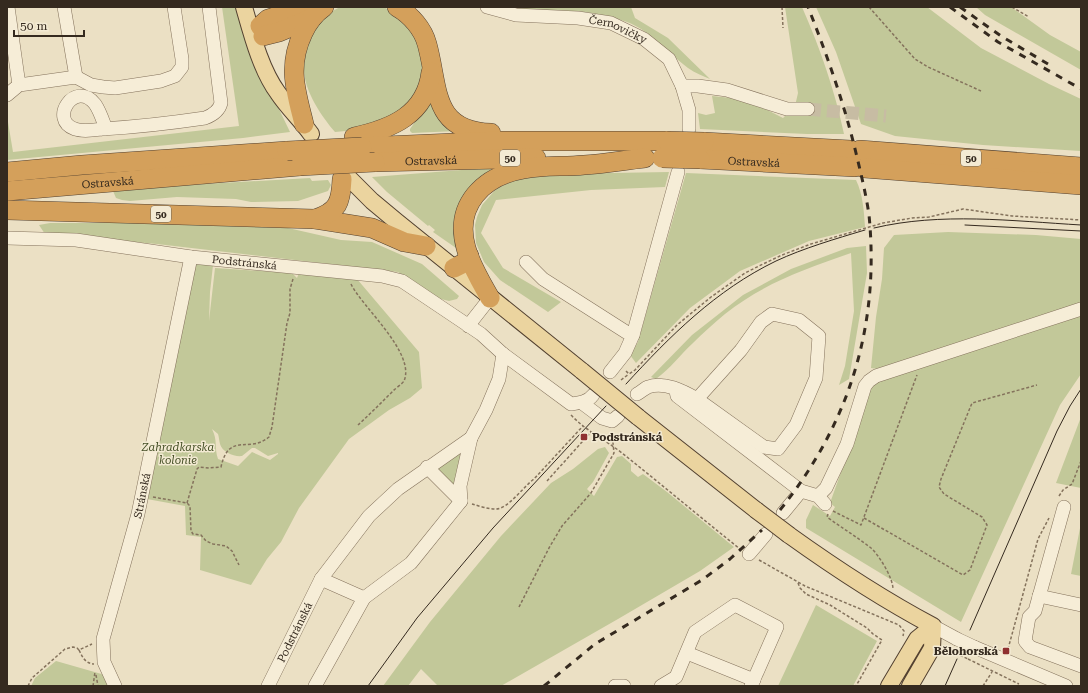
<svg xmlns="http://www.w3.org/2000/svg" width="1088" height="693" viewBox="0 0 1088 693" font-family="'Roboto Serif',serif">
<style>
.green{fill:#c2c899;fill-rule:evenodd}
.lines{fill:none;stroke-linecap:round;stroke-linejoin:round}
.minor-tunnel{stroke:#c7bca3;stroke-width:13;stroke-dasharray:13 6;stroke-linecap:butt}
.minor-casing{stroke:#84725c;stroke-width:14}
.major-casing{stroke:#524030;stroke-width:18}
.highway-casing{stroke:#524030;stroke-width:20}
.path{stroke:#84725c;stroke-width:1.5;stroke-dasharray:3 2;stroke-linecap:butt}
.minor{stroke:#f6edd7;stroke-width:13}
.major{stroke:#ebd49f;stroke-width:16}
.highway{stroke:#d4a05b;stroke-width:19}
.tram{stroke:#352a1f;stroke-width:1}
.rail{stroke:#352a1f;stroke-width:3;stroke-dasharray:7 7;stroke-linecap:butt}
.minor-bridge-casing{stroke:#84725c;stroke-width:14;stroke-linecap:butt}
.major-bridge-casing{stroke:#524030;stroke-width:18;stroke-linecap:butt}
.highway-bridge-casing{stroke:#524030;stroke-width:20;stroke-linecap:butt}
.path-bridge{stroke:#84725c;stroke-width:1.5;stroke-dasharray:3 2;stroke-linecap:butt}
.minor-bridge{stroke:#f6edd7;stroke-width:13}
.major-bridge{stroke:#ebd49f;stroke-width:16}
.highway-bridge{stroke:#d4a05b;stroke-width:19}
.poi-dot{fill:#8f3030;stroke:#f3ead3;stroke-width:1.5}
.labels{text-anchor:middle;stroke-width:3;stroke-linejoin:round;paint-order:stroke}
.shield{fill:#f3ead3;stroke:#6e6455;stroke-width:1}
.shield-label{font-size:10px;font-weight:bold;fill:#352a1f}
.street-label{font-size:11px;fill:#352a1f;stroke:#f3ead3}
.poi-label{font-size:11px;font-weight:bold;fill:#352a1f;stroke:#f3ead3;text-anchor:start}
.park-label{font-size:11px;font-style:italic;fill:#465027;stroke:#f3ead3}
</style>
<rect width="100%" height="100%" fill="#ebe0c4"/>
<path class="green" d="M222,7H238L255,59L290,132L243,138L7,160V122H8L13,152L239,126Z
M340,7H384L403,18L415,31L425,73L405,112L356,130L335,132C322,117 305,92 304,71C303,61 306,51 310,41L305,38L325,15Z
M512,7H631L635,18L668,38L710,79C703,76 695,73 688,68C668,53 651,31 627,22C609,16 591,12 573,11C552,10 532,13 512,7Z
M785,7H802C820,48 835,91 844,134H807L700,129L698,113L706,115L715,113L712,96L741,99L752,102L783,118L795,106L798,93Z
M816,7H927L981,48L1049,84L1081,99V151L983,145L895,136L861,124L836,52Z
M976,7H1011L1050,35L1081,52V70L985,15Z
M432,97L457,131L412,133L410,131V129Z
M487,168L493,170L458,247L456,248L433,232L435,230L429,225L428,226L387,192L372,177Z
M669,172L665,187L591,190L496,200L481,233L503,268L561,302L548,312L500,280L484,262L476,243L475,225L477,217L482,205L496,189L517,179L552,174Z
M686,173L856,180C863,194 864,212 865,227L809,241L740,271L690,308L636,363L630,355L638,342Z
M310,178L312,181L328,180L331,185L328,191L298,201L251,202L236,199L177,197L130,201L122,200L116,198L113,191L117,189Z
M50,223H146L288,228L341,240L372,242L422,264L459,296L457,299L449,301L433,297L398,272L157,244L45,234L39,225Z
M948,232L1036,235L1081,239V374L1060,405L961,622L806,528V520L813,505L830,516L835,507L830,503L878,369L871,368L876,317L882,279L884,248L894,235Z
M866,246L867,273L849,379L839,385L845,366L854,311L851,253C805,269 764,283 725,314C714,323 703,333 693,343C679,356 671,368 656,379L651,377L692,335L743,295L791,269L847,248Z
M196,263L213,265L210,292L209,321L215,268L292,273L297,278L299,273L357,279L419,352L422,388L410,398L389,410L349,439L299,508L281,542L267,559L251,585L200,570L201,537L186,535L185,506L147,499ZM212,429L218,434C219,437 219,440 220,444C222,452 234,457 242,456L252,448H255L268,456L278,453V454L270,460L252,452L238,466L218,459C214,447 218,441 212,429Z
M1081,417V488L1056,483Z
M605,447L609,453L593,482L587,489L594,496L617,457L622,456L631,464V471L638,477L643,474L667,492L734,547L700,571L618,619L501,686H438L421,669L408,686H383L430,622L501,536L551,483L573,469L598,449Z
M462,452L456,486L437,473L436,466Z
M1081,523V576L1071,574Z
M816,605L877,641L853,686H778Z
M56,661L105,675L111,686H31L35,678Z"/>
<g class="lines">
<path class="minor-tunnel" d="M808,109L886,116"/>
<defs>
<g id="minor">
<path d="M8,7L19,85"/>
<path d="M64,7L76,77"/>
<path id="s1" d="M487,7L516,15L578,18L611,23L644,39L669,59L682,86L689,110V129"/>
<path d="M682,86H698L727,90L787,109H808"/>
<path d="M7,95L19,85L76,77L91,85L103,87L115,88L161,81L175,76L182,67V59L174,7"/>
<path d="M106,129C103,121 100,111 95,104C75,79 48,120 75,129C83,132 94,130 102,129C137,127 171,123 205,118C213,115 219,111 221,103L209,7"/>
<path id="s2" d="M7,238L76,240L191,257L382,276L402,281L481,334L503,354L571,404C579,403 588,402 593,395"/>
<path d="M526,262L543,279L626,332L633,335"/>
<path d="M468,326L490,298"/>
<path d="M610,372L625,353L633,335L678,172"/>
<path d="M676,391L677,396L801,491L818,496L825,504"/>
<path d="M637,394C641,392 645,388 648,387C664,381 683,391 697,399L741,350L761,322L772,314L799,320L819,336L816,378L796,425L778,449L764,447L697,399"/>
<path d="M582,403L602,418L612,421L618,416"/>
<path d="M427,467L461,501"/>
<path d="M818,496L826,488L847,444L865,386L869,381L876,376L1081,309"/>
<path d="M1064,507L1035,611L1029,617L1025,641L1030,647L1081,666"/>
<path d="M783,513L801,491"/>
<path d="M749,554L766,534"/>
<path d="M321,579L364,598"/>
<path d="M1039,596L1081,605"/>
<path d="M933,626L957,639"/>
<path d="M974,647L1066,686"/>
<path d="M687,653L754,680"/>
<path id="s3" d="M115,686L104,662L103,639L138,514L191,257"/>
<path id="s4" d="M268,686L321,579L369,516L398,489L471,438L486,410L499,379L503,354"/>
<path d="M315,686L364,598L411,563L461,501L460,486L471,438"/>
<path d="M615,686H624"/>
<path d="M661,686L676,677L695,632L735,605L777,627L751,686"/>
</g>
<path id="major" d="M244,7C252,35 261,70 278,93C288,108 301,120 311,134
M350,179L372,201L396,221L582,371
M638,417L756,510
M789,535C835,568 882,599 933,626
M889,686L917,639L933,626
M910,686L932,648L933,626"/>
<g id="highway">
<path d="M397,7C411,15 423,29 427,44C439,87 431,131 491,133"/>
<path d="M260,26L268,19L306,7"/>
<path d="M263,36L279,32L312,18"/>
<path d="M304,124C296,91 287,67 303,33C308,22 314,14 324,7"/>
<path d="M354,137C391,129 426,115 431,72"/>
<path d="M704,142L851,150"/>
<path d="M362,147L499,141H667"/>
<path d="M860,150L1081,167"/>
<path id="s5" d="M700,159L855,167"/>
<path id="s6" d="M375,162L536,158"/>
<path d="M864,168L1081,185"/>
<path d="M7,172L82,165L287,151"/>
<path id="s7" d="M7,191L300,166"/>
<path d="M7,210L315,219L372,228L404,242L426,246"/>
<path d="M315,219C338,212 341,202 342,179"/>
<path d="M454,268L464,263L469,256"/>
<path d="M490,298C481,282 471,266 466,248C454,205 483,176 524,169C544,165 564,167 584,165C604,164 625,160 645,158"/>
</g>
</defs>
<use href="#minor" class="minor-casing"/>
<use href="#major" class="major-casing"/>
<use href="#highway" class="highway-casing"/>
<path class="path" d="M782,7L783,28
M869,7L915,59L928,67L981,91
M1012,7L1029,17
M351,284C362,307 416,353 404,381C402,384 396,388 393,391C381,403 370,414 358,425
M626,371L629,374L635,370L677,325L711,297L745,273L763,264L782,255L811,244L883,223L912,218L929,217L963,209L1012,216L1081,220
M621,380L629,374
M571,415C586,431 604,439 622,453C661,484 700,517 740,549
M547,481L591,432
M1059,496L1063,490L1072,484L1081,461
M153,497L187,503L190,506L191,531L193,534L201,535L206,541L213,544L226,546L232,551L239,565
M187,503L197,469L199,467L209,468L221,467C229,431 249,454 269,437L272,427L287,323L290,313V289L293,279
M472,504C479,506 488,509 496,509C508,509 524,486 534,479L583,426
M833,511L861,525L917,375
M828,514L827,517C842,528 857,537 871,548C879,555 893,578 893,589
M864,518L963,575L970,570L987,525L982,517L944,494L939,487L941,479L972,403L1037,385
M759,560L805,586L899,625L904,631L903,636
M798,583L800,588L806,594L830,605L867,628L873,634L882,640L856,686
M519,607L549,548L562,526L591,493L614,453L612,433
M1008,649L1038,539L1049,518
M79,650C83,658 85,663 94,664
M943,652L951,651
M968,659L1019,684
M96,675L98,686
M28,686L32,678L65,649L73,647L77,648L79,650L92,644
M93,686L95,672
M983,686L992,672"/>
<use href="#minor" class="minor"/>
<use href="#major" class="major"/>
<use href="#highway" class="highway"/>
<path class="tram" d="M965,225L1081,231
M874,228C941,212 1012,221 1081,225
M626,384C670,336 716,290 776,261C804,248 835,239 865,230
M970,630L1057,431L1070,406L1081,389
M368,686L417,618L493,528L606,406
M945,686L957,659"/>
<path class="rail" d="M950,7L998,42L1081,89
M960,7L1001,36L1048,64
M780,510C849,424 880,326 869,215C866,194 861,174 856,153C844,103 827,55 808,7
M544,686L595,644L702,580L730,559L762,530"/>
<defs>
<path id="minor-bridge" d="M957,639L974,647"/>
<path id="major-bridge" d="M582,371L638,417
M756,510L789,535"/>
<path id="highway-bridge" d="M667,141L704,142
M287,151L362,147
M662,158L700,159
M300,166L375,162"/>
</defs>
<use href="#minor-bridge" class="minor-bridge-casing"/>
<use href="#major-bridge" class="major-bridge-casing"/>
<use href="#highway-bridge" class="highway-bridge-casing"/>
<path class="path-bridge" d="M951,651L968,659"/>
<use href="#minor-bridge" class="minor-bridge"/>
<use href="#major-bridge" class="major-bridge"/>
<use href="#highway-bridge" class="highway-bridge"/>
</g>
<g class="poi-dot">
<rect x="580" y="433" width="8" height="8" rx="2"/>
<rect x="1002" y="647" width="8" height="8" rx="2"/>
</g>
<g class="labels">
<g class="shield">
<rect x="500" y="150" width="20" height="16" rx="3"/>
<rect x="961" y="150" width="20" height="16" rx="3"/>
<rect x="151" y="206" width="20" height="16" rx="3"/>
</g>
<g class="shield-label">
<text x="510" y="162">50</text>
<text x="971" y="162">50</text>
<text x="161" y="218">50</text>
</g>
<g class="street-label">
<text dy="4" stroke="none"><textPath href="#s1" startOffset="134">Černovičky</textPath></text>
<text dy="4" stroke="none"><textPath href="#s6" startOffset="56">Ostravská</textPath></text>
<text dy="4" stroke="none"><textPath href="#s5" startOffset="54">Ostravská</textPath></text>
<text dy="4" stroke="none"><textPath href="#s7" startOffset="101">Ostravská</textPath></text>
<text dy="4" stroke="none"><textPath href="#s2" startOffset="239">Podstránská</textPath></text>
<text dy="4" stroke="none"><textPath href="#s3" startOffset="198">Stránská</textPath></text>
<text dy="4" stroke="none"><textPath href="#s4" startOffset="60">Podstránská</textPath></text>
</g>
<g class="poi-label">
<text x="592" y="441">Podstránská</text>
<text x="998" y="655" text-anchor="end">Bělohorská</text>
</g>
<g class="park-label">
<text x="178" y="451">Zahradkarska<tspan x="178" dy="13">kolonie</tspan></text>
</g>
</g>
<rect width="1088" height="693" fill="none" stroke="#352a1f" stroke-width="16"/>
<path d="M14 30v6h70v-6" fill="none" stroke="#352a1f" stroke-width="2"/>
<text x="20" y="30" font-size="12" fill="#352a1f" stroke="#f3ead3" stroke-width="3" paint-order="stroke">50 m</text>
</svg>
